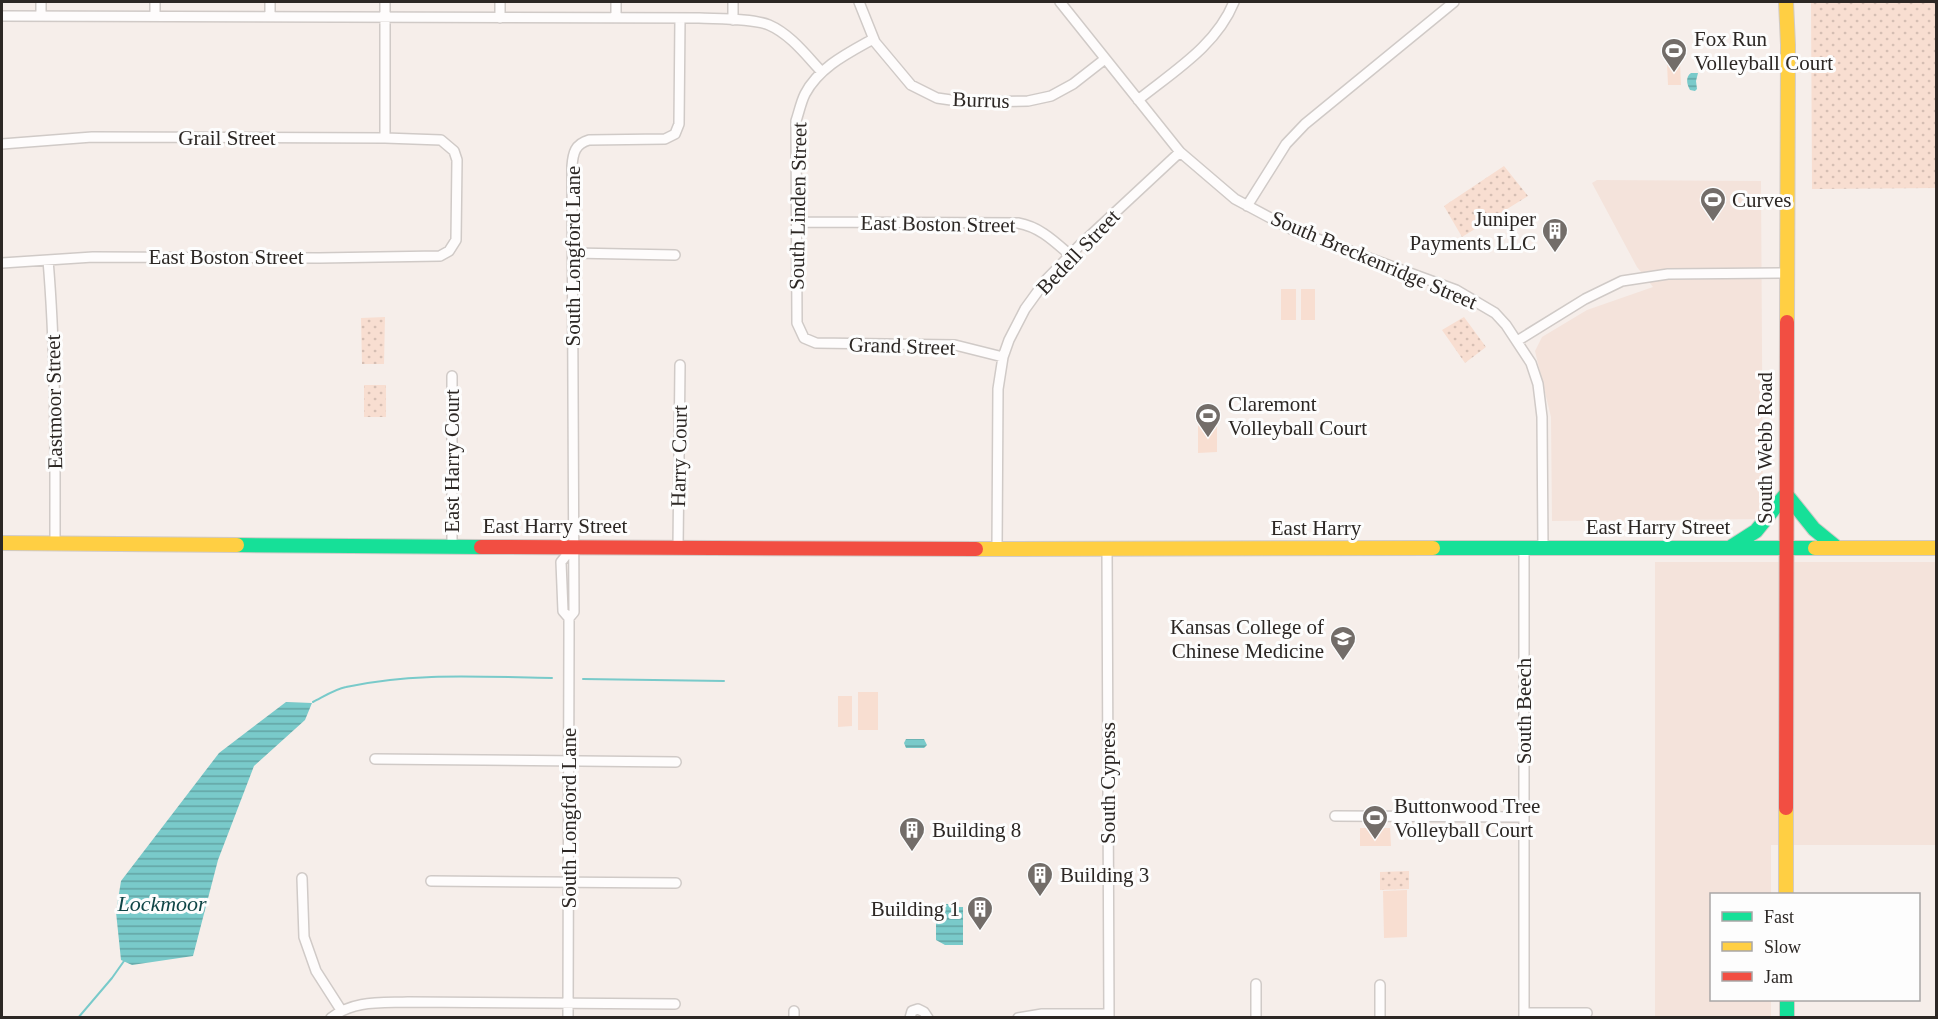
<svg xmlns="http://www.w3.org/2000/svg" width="1938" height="1019" viewBox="0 0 1938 1019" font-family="Georgia,serif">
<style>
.built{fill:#f4e3db}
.park{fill:url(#park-dots)}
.garden{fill:#f8ded1}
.water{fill:url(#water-rules)}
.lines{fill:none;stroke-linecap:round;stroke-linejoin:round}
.stream{stroke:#79caca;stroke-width:2}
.street-casing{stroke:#d0cac7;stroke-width:12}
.fast-casing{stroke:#d0cac7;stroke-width:16}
.slow-casing{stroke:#d0cac7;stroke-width:16}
.jam-casing{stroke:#d0cac7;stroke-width:16}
.street{stroke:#fefcfc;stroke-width:9}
.fast{stroke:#16e098;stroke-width:14}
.slow{stroke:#ffcf43;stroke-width:14}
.jam{stroke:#f24e42;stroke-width:14}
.labels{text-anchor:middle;stroke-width:6;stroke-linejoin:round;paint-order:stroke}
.poi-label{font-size:21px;fill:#2c2724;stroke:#fdfdfd;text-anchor:start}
.street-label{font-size:21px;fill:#2c2724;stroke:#fdfdfd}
.water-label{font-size:22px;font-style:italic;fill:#0f4546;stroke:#fdfdfd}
</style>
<defs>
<pattern id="park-dots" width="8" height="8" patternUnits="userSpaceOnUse" patternTransform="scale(1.5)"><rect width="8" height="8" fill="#f8ded1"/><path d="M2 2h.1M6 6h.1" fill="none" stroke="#d5beb3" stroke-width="1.8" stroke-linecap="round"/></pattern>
<pattern id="water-rules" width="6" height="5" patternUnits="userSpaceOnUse" patternTransform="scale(1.5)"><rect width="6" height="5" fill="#79caca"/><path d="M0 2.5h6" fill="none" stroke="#63a4a4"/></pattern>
</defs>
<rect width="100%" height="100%" fill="#f6eeea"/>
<path class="built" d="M1597,180L1761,181L1763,519L1552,521L1551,417L1535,351L1542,337L1587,310L1653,287L1637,267L1592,183Z
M1655,562H1936V845H1771V894H1712V1000H1771V1017H1768L1655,1016Z"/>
<path class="park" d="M1811,2H1936V188L1812,189Z
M1504,166L1528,196L1462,237L1444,206Z
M385,317L384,364H362L361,318Z
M1464,317L1486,347L1465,363L1442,330Z
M364,385H386V417H364Z
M1409,871V889L1380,890V872Z"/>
<path class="garden" d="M1667,63H1680L1681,85H1668Z
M1281,289H1296V320H1281Z
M1301,289H1315V320H1301Z
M1198,425H1217V452L1198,453Z
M858,692H878V730H858Z
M838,696H852V726L838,727Z
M1360,828H1390L1391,846H1360Z
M1407,890V937L1384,938L1383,891Z"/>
<path class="water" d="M1691,73H1698L1696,81L1697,89L1695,91L1690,90C1687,85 1685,77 1691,73Z
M286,702L312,703L305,720L254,766L218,860L193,956L132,965L121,960L116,912L121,881L219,753Z
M906,739H924L927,745L924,748H906L904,743Z
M944,904H948L951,907H963V945H945L936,940V911H941V907Z"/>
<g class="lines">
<path class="stream" d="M583,679L724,681
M313,702C323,697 335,689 346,687C413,672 484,677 552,678
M78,1018L112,978L124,961"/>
<defs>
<path id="street" d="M41,2V15
M155,2V16
M733,2V20
M859,2L875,42L911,85L937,98L965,102L1028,101L1051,96L1073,84L1105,59
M1060,2L1180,152L1235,199L1293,230L1456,290L1495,313L1506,325L1531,363L1538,384L1542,417L1543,549
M2,16L699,18C718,19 752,18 769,25C790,34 806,55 821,71
M270,17V2
M500,18V2
M616,18V2
M873,39C848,53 819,67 805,94C801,102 799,112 796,121L797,323L804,338L816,343L955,345L1003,357
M1138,100C1174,71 1216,46 1234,2
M385,138V2
M2,144L92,137L385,138L441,140L454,151L457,160L456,240L449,251L440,256L319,258L93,257L2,263
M1247,206L1286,144L1305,124L1454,2
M797,222L1018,223C1040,227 1054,241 1070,255
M573,253L675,255
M48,260C56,354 55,449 55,544
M1517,341L1585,299L1622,281L1668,274L1786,273
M452,547V376
M678,548L680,365
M997,549L998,389L1003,357L1009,340L1025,309L1046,280L1079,246L1180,152
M1107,549L1109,1018
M1524,549V1018
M569,618L563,611L561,562L573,547
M375,759L676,762
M1335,816L1524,817
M302,878L304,937L316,971L341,1010
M431,881L676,883
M794,1011V1018
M1524,1013H1587
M331,1018C353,1000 381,1003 408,1002L675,1004
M568,1018L569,632V618L574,612L572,166C573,153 575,144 589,140L665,139L675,134L679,124L680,18
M910,1018L912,1011L918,1009L924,1012L928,1018
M1018,1018L1042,1014H1109
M1256,1018V984
M1380,1018V985"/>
<path id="fast" d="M237,545L481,547
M1731,547L1756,531L1786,494L1814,529L1836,547
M1433,548H1815
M1787,1000V1018"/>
<path id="slow" d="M1786,2L1788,45L1787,322
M2,543L237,545
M1815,548H1936
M976,549L1433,548
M1786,894V808"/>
<path id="jam" d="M481,547L976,549
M1786,808L1787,322"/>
</defs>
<use href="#street" class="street-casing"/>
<use href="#fast" class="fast-casing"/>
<use href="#slow" class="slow-casing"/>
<use href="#jam" class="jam-casing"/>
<use href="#street" class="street"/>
<use href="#fast" class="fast"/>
<use href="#slow" class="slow"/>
<use href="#jam" class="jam"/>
</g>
<defs>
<symbol id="stadium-pin" viewBox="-11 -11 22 30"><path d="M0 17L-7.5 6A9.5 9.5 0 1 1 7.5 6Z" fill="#736d69" stroke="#fdfdfd"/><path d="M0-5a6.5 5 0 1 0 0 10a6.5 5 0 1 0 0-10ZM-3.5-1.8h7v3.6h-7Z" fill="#fff"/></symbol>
<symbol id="building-pin" viewBox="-11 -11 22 30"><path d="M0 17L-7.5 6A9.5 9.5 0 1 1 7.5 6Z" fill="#736d69" stroke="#fdfdfd"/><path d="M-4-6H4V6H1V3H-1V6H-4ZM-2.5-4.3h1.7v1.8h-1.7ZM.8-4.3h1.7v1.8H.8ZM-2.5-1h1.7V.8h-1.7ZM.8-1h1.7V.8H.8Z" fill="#fff"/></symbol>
<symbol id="school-pin" viewBox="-11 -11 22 30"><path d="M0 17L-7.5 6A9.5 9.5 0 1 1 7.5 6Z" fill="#736d69" stroke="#fdfdfd"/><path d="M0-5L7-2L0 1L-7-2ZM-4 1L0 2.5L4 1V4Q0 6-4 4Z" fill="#fff"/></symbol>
</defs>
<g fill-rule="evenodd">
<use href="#stadium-pin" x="1659" y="36" width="30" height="40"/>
<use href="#stadium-pin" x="1698" y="185" width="30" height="40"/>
<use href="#building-pin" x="1540" y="216" width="30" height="40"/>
<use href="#stadium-pin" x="1193" y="401" width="30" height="40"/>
<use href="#school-pin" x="1328" y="624" width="30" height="40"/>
<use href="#stadium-pin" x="1360" y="803" width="30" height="40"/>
<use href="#building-pin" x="897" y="815" width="30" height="40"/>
<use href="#building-pin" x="1025" y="860" width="30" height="40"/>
<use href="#building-pin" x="965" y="894" width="30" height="40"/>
</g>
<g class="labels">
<g class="poi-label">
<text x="1694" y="46">Fox Run<tspan x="1694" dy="24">Volleyball Court</tspan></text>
<text x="1732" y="207">Curves</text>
<text x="1536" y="226" text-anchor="end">Juniper<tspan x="1536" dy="24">Payments LLC</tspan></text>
<text x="1228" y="411">Claremont<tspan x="1228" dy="24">Volleyball Court</tspan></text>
<text x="1324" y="634" text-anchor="end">Kansas College of<tspan x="1324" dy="24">Chinese Medicine</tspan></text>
<text x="1394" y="813">Buttonwood Tree<tspan x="1394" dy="24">Volleyball Court</tspan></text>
<text x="932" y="837">Building 8</text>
<text x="1060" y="882">Building 3</text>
<text x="960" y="916" text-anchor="end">Building 1</text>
</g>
<g class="street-label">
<text transform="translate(981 100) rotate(2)" y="7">Burrus</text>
<text x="227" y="145">Grail Street</text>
<text transform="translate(798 206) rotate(-89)" y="7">South Linden Street</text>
<text transform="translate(938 224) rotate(1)" y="7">East Boston Street</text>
<text transform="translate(1078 252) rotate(-46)" y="7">Bedell Street</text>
<text transform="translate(573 256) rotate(-90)" y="7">South Longford Lane</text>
<text x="226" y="264">East Boston Street</text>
<text transform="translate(1374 260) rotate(23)" y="7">South Breckenridge Street</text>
<text transform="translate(902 346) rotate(2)" y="7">Grand Street</text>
<text transform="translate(54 402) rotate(-91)" y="7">Eastmoor Street</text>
<text transform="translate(1765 448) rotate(-90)" y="7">South Webb Road</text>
<text transform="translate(679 456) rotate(-89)" y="7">Harry Court</text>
<text transform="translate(452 461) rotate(-90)" y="7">East Harry Court</text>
<text x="555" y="533">East Harry Street</text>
<text x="1658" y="534">East Harry Street</text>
<text x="1316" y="535">East Harry</text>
<text transform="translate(1524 711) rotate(-90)" y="7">South Beech</text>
<text transform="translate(1108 783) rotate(-90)" y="7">South Cypress</text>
<text transform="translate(569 818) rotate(-90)" y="7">South Longford Lane</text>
</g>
<g class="water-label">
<text x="162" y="911">Lockmoor</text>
</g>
</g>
<rect width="1938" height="1019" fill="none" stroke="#2c2724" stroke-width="6"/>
<rect x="1710" y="893" width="210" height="108" fill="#fdfdfd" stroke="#a9a7a6" stroke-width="1.5"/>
<rect x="1722" y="912" width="30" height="9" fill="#16e098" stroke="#a9a7a6" stroke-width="1.5"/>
<text x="1764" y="923" font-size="18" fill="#2c2724">Fast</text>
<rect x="1722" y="942" width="30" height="9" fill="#ffcf43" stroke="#a9a7a6" stroke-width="1.5"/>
<text x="1764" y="953" font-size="18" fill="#2c2724">Slow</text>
<rect x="1722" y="972" width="30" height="9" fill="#f24e42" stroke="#a9a7a6" stroke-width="1.5"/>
<text x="1764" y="983" font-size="18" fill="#2c2724">Jam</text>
</svg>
